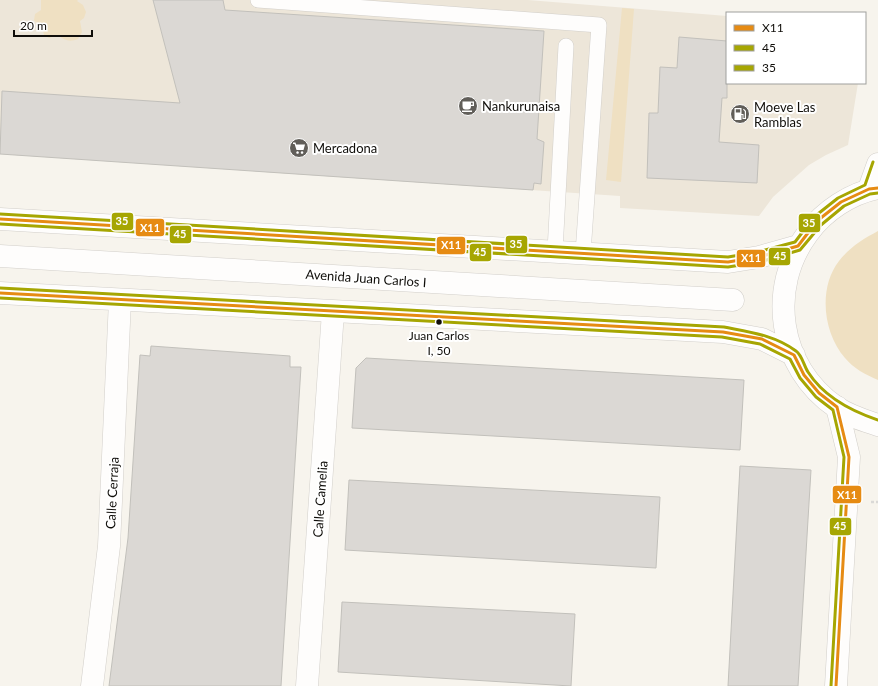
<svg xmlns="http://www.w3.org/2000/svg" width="878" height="686" viewBox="0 0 878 686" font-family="Lato,sans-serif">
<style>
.built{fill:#ede6d9}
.green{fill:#efe0c2}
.building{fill:#dbd8d4;stroke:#c2c0bb}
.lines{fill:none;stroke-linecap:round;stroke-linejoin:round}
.service-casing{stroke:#d2cfca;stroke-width:16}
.pedestrian-casing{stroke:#d2cfca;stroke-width:23}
.minor-casing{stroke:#d2cfca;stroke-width:23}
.tertiary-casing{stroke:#d2cfca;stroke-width:23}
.path{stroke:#dad9d7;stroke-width:2.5;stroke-dasharray:3 2;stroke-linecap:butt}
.service{stroke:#fefdfc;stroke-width:15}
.pedestrian{stroke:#fefdfc;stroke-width:22}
.minor{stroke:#fefdfc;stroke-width:22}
.tertiary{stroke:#fefdfc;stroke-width:22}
.bus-1-casing{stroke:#fff;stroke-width:6}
.bus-2-casing{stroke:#fff;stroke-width:6}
.bus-3-casing{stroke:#fff;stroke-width:6}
.bus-1{stroke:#e68b13;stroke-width:3}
.bus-2{stroke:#a6a602;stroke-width:3}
.bus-3{stroke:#a6a602;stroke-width:3}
.bus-dot{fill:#100e0a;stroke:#fff;stroke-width:1.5}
.labels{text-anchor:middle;stroke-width:4;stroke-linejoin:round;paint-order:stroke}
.bus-label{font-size:12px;fill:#100e0a;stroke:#fff}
.poi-label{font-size:13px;fill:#100e0a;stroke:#fff;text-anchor:start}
.street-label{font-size:13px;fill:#100e0a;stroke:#fff}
.line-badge{stroke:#fff;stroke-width:1.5}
.badge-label{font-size:11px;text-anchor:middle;font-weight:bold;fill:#fff}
</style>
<rect width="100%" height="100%" fill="#f7f4ed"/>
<path class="built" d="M0,0H528L727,16V83H858L848,145L826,155L809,165L773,197L759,216L620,208V196L0,154Z"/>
<path class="green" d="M41,0H78L77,1L83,5L86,12L84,18L80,21L82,32L78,39C70,42 65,41 58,35L49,38L44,35L42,26L38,25L34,20L35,14L41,10Z
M622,8L634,9L621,182L606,180Z
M878,231V380C866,375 853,368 845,358C823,333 818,288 839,261C850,247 863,239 878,231Z"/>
<path class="building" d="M153,0H223L225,10L544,31L537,139L544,142L541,184L534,183L533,190L0,154L2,91L180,103Z
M679,37L727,41V98H722L719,142L759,145L757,183L647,178L649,113H658L660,67L677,68Z
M151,346L290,356V367H301L281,686H109L128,538L140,355L150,356Z
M366,358L744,380L740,450L352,428L356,368Z
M740,466L811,470L798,686H728Z
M349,480L660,497L656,568L345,550Z
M342,602L575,614L571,686L338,672Z"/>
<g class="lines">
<defs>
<path id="service" d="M258,0L599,25L583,253
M555,251L566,46"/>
<path id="pedestrian" d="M0,256L733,300"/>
<path id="minor" d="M869,189L878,164
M92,686L109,546L120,300
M307,686L333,312
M836,686L849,457L837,407"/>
<path id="tertiary" d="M878,188C851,193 824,211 808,233C767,288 778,367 836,407C849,416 863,420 878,425
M0,219L728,262L759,257L798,246
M0,293L723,332L762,339L794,355"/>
</defs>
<use href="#service" class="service-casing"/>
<use href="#pedestrian" class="pedestrian-casing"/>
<use href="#minor" class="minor-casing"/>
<use href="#tertiary" class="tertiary-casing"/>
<path class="path" d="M871,502H878"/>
<use href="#service" class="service"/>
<use href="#pedestrian" class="pedestrian"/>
<use href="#minor" class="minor"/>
<use href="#tertiary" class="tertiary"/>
<defs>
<path id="bus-1" d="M0,219L728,262L759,257L798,246L817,221L841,202L869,189L878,188
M0,293L723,332L762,339L794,355L804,375L819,393L837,407L849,457L836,686"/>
<path id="bus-2" d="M0,224L728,267L760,262L800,250L821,225L844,206L870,194L878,193
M0,298L722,337L760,344L790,359L800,378L816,397L833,410L844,457L831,686"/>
<path id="bus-3" d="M0,214L728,257L758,252L795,242L814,217L838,198L865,185L873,162
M0,288L724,327C749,332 775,335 796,351C802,355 804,366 808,372C824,397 851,411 878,420"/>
</defs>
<use href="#bus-1" class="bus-1-casing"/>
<use href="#bus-2" class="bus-2-casing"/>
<use href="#bus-3" class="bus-3-casing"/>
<use href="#bus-1" class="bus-1"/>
<use href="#bus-2" class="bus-2"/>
<use href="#bus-3" class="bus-3"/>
</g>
<defs>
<symbol id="cafe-disc" viewBox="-11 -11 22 22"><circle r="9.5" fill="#615e59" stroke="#fff"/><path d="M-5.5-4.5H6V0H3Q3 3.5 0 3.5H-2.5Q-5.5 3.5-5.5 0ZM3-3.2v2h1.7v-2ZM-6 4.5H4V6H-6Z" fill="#fff"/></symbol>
<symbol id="fuel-disc" viewBox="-11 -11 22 22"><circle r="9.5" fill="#615e59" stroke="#fff"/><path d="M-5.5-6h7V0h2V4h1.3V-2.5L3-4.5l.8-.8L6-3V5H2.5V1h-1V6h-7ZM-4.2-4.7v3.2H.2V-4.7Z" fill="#fff"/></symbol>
<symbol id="supermarket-disc" viewBox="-11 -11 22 22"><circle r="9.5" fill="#615e59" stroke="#fff"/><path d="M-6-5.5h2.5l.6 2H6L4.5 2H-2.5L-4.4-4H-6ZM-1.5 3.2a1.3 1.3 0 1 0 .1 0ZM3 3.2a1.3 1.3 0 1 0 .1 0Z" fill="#fff"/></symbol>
</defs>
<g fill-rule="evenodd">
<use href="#cafe-disc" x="457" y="95" width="22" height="22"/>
<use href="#fuel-disc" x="729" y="103" width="22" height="22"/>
<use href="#supermarket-disc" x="288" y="137" width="22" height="22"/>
</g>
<circle class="bus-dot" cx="439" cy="322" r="3.5"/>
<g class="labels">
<g class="bus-label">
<text x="439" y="340">Juan Carlos<tspan x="439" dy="15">I, 50</tspan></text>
</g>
<g class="poi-label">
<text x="482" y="111">Nankurunaisa</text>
<text x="754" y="112">Moeve Las<tspan x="754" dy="15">Ramblas</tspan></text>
<text x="313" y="153">Mercadona</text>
</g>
<g class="street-label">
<text transform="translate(366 278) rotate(4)" y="5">Avenida Juan Carlos I</text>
<text transform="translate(112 493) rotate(-87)" y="5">Calle Cerraja</text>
<text transform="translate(320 499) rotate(-86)" y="5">Calle Camelia</text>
</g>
</g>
<g class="line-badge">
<rect x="111" y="212" width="23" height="19" rx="4" fill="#a6a602"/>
<rect x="798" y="213" width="23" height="20" rx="4" fill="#a6a602"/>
<rect x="135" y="218" width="30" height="19" rx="4" fill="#e68b13"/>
<rect x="169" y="225" width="23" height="19" rx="4" fill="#a6a602"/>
<rect x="505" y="235" width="23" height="19" rx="4" fill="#a6a602"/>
<rect x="436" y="236" width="30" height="19" rx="4" fill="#e68b13"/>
<rect x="469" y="243" width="23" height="19" rx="4" fill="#a6a602"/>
<rect x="768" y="247" width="23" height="19" rx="4" fill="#a6a602"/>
<rect x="736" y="249" width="30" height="19" rx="4" fill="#e68b13"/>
<rect x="832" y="485" width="30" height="19" rx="4" fill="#e68b13"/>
<rect x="829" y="517" width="23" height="19" rx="4" fill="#a6a602"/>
</g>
<g class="badge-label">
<text x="122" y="225">35</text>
<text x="809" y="227">35</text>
<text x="150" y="232">X11</text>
<text x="180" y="238">45</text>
<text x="516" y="248">35</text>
<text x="451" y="249">X11</text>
<text x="480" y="256">45</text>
<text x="780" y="260">45</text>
<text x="751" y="262">X11</text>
<text x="847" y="499">X11</text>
<text x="840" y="530">45</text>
</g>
<rect x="726" y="12" width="140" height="72" fill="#ffffff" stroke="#9f9f9d"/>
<rect x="734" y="25" width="20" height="6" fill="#e68b13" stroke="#9f9f9d"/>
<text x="762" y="32" font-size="12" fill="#100e0a">X11</text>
<rect x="734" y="45" width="20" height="6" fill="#a6a602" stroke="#9f9f9d"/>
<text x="762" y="52" font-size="12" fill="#100e0a">45</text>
<rect x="734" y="65" width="20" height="6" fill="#a6a602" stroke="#9f9f9d"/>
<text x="762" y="72" font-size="12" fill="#100e0a">35</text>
<path d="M14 30v6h78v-6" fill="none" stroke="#100e0a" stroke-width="2"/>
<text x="20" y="30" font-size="12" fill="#100e0a" stroke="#ffffff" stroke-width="3" paint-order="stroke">20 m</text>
</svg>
